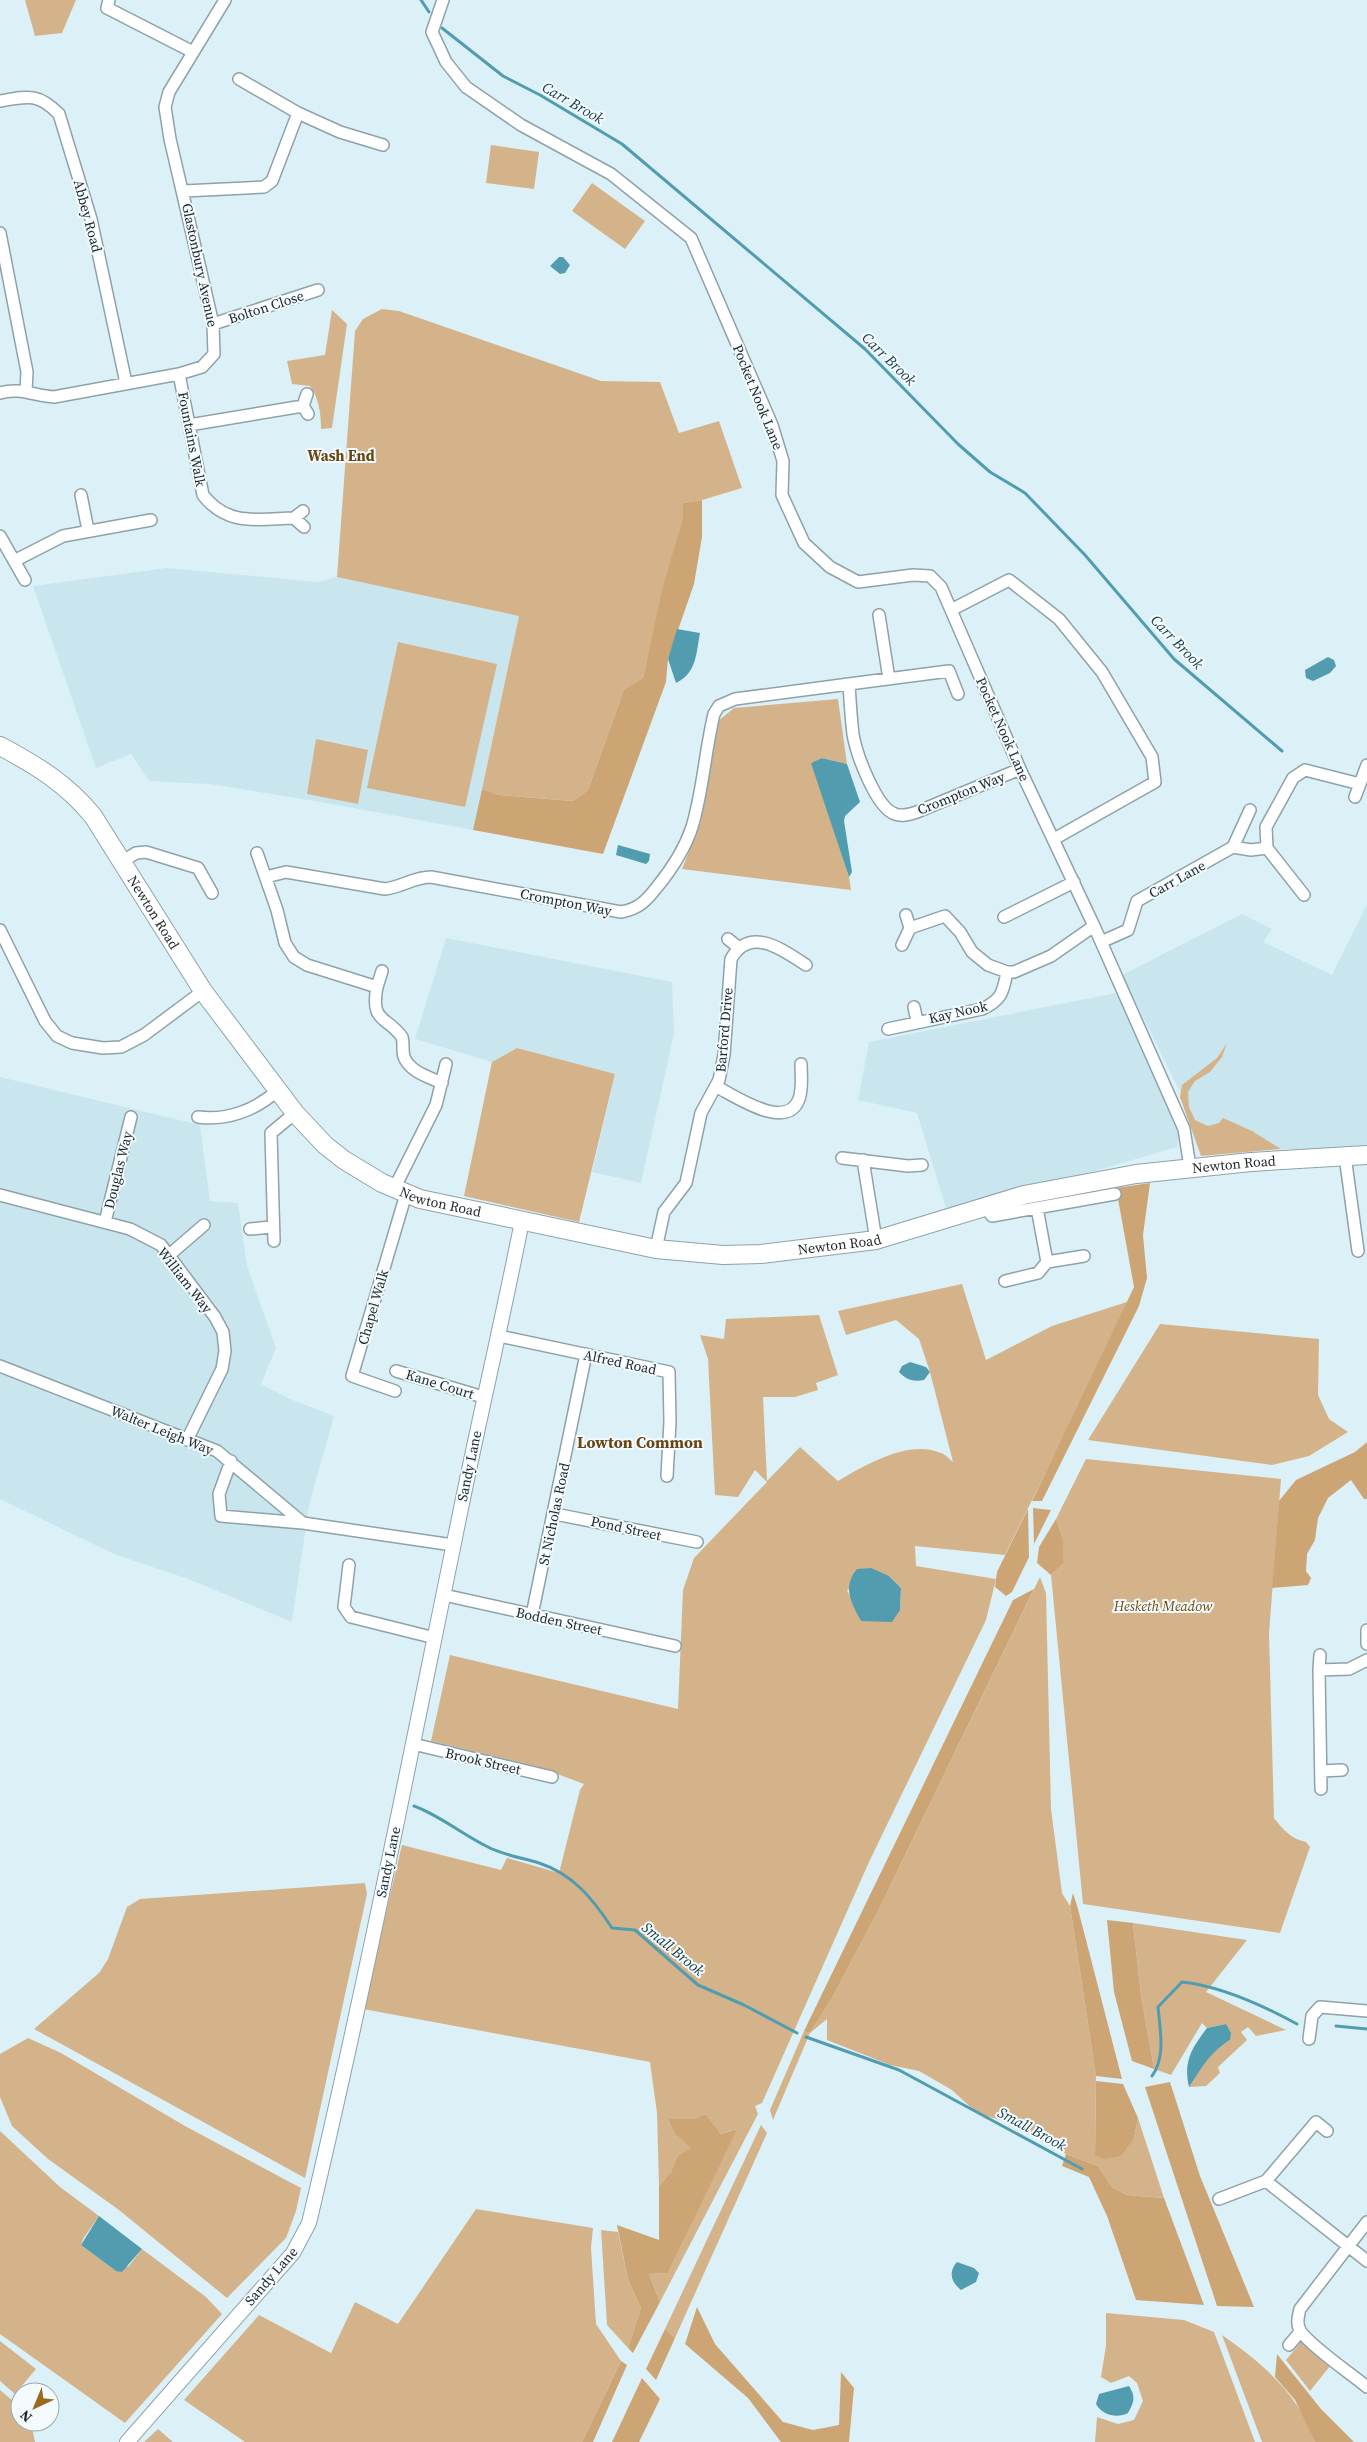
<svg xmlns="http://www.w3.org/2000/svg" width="1367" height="2442" viewBox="0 0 1367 2442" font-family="'Source Serif 4',serif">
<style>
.built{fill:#c9e6ef}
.green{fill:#d5b38a;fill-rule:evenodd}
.forest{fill:#cda575}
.water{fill:#529caf}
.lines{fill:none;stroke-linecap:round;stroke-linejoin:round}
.stream{stroke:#529caf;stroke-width:3}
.minor-casing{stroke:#8ea2a8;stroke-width:14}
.tertiary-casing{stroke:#8ea2a8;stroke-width:16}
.primary-casing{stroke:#8ea2a8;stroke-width:20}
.minor{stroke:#fff;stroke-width:11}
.tertiary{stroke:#fff;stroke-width:14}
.primary{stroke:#fff;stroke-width:18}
.labels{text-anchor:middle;stroke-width:4;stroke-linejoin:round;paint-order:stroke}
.street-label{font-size:14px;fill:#1e2629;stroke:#f3fbfe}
.park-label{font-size:14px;font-style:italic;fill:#6f490e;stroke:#f3fbfe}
.water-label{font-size:15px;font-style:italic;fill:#153942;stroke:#f3fbfe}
.neighbourhood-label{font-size:15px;font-weight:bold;fill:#674411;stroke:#f3fbfe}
.quarter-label{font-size:16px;font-weight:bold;fill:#674411;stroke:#f3fbfe}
</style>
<rect width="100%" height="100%" fill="#dbf1f7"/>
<path class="built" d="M167,568L318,582L337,577L519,616L473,830L321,802L210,784L149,781L131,754L96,768L33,586Z
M1367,904V1149H1281L1198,1128L1122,975L1242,914L1272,929L1263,942L1332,975Z
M446,938L672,982L674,1034L641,1183L592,1172L615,1075L517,1048L492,1062L415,1039Z
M1116,993L1179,1130L1177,1147L1037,1188L946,1208L917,1113L858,1100L869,1042Z
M0,1077L200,1125L210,1201L238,1203L247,1266L276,1348L261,1384L290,1399L334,1416L309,1505L292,1622L188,1579L114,1554L0,1499Z"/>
<path class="green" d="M25,0H76L62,33L35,36Z
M491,145L539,152L534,189L486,183Z
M592,183L645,221L625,249L572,211Z
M382,309L399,311L601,381L660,382L679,433L719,421L742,488L702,500L683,503V517L662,593L643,678L624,689L588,790L573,801L499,795L482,789L519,616L337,577L355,331L363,319Z
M332,310L347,324L332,428L321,429C321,414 319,398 310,386L292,384L287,361L325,355Z
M398,642L497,664L465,807L367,788Z
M838,699L847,764L822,758L812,763L849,877L851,890L682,869L701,821L718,721L734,708Z
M316,739L368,750L358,804L307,794Z
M1227,1043L1222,1057L1210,1072L1195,1081L1188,1092L1189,1107L1195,1120L1208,1126L1219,1123L1223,1118L1252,1131L1281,1149L1201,1156L1180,1097L1182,1085L1217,1058Z
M517,1048L615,1074L579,1222L464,1196L492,1062Z
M962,1284L986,1360L1052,1326L1130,1301L1005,1555L915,1546L916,1566L996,1579L986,1620L869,1862L762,2103L755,2106L758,2114L660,2302L649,2274L668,2273L736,2129L721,2134L706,2114L692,2119H668L674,2133L692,2148L677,2156L671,2172L659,2186L657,2113L650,2062L363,2009L402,1845L501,1870L507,1858L559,1873L580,1790L584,1784L536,1766L431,1741L450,1655L678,1709L683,1590L694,1558L767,1482L755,1470L738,1497L715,1495L708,1359L700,1335L724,1339L726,1319L819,1315L838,1375L816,1383L818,1390L795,1397H763L767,1481L800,1447L838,1481C865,1465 909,1439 941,1453C945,1454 949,1459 953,1462L930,1372L919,1339L896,1320L846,1335L838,1311ZM889,1576L901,1588L900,1610L861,1621L847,1590Z
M1160,1324L1319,1339L1318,1395L1329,1419L1348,1432L1309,1456L1272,1465L1088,1440Z
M1086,1459L1281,1479L1269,1633L1274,1818C1282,1829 1293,1840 1306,1842L1310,1847L1280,1933L1083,1904L1051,1575L1063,1564V1539L1056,1519Z
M1040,1577L1046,1593L1051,1809L1062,1893L1070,1906L1096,2076L1095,2155L1134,2138L1138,2118L1164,2198L1127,2195L1112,2187L1098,2166L1066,2154L1005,2121L978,2114L952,2090L919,2071L890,2065L827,2040V2019L810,2033L773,2120L770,2110L804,2031L810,2033L832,1998L879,1909Z
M365,1883L367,1894L305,2178L34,2029L99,1973L108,1959L127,1907L140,1899Z
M1133,1923L1247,1940L1206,1992L1286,2030L1256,2036L1248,2027L1241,2032L1247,2040L1218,2067L1220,2073L1206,2086L1189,2087C1203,2067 1208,2053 1230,2040L1226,2024L1207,2028L1202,2023L1171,2075L1154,2069L1141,1995Z
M28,2038L61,2053L185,2126L301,2188L296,2211L286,2238L227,2298L119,2210L48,2159L12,2126L0,2097V2054Z
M761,2125L767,2133L675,2338L665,2329Z
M0,2131L60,2187L99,2216L83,2239L81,2245L116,2271L129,2266L142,2249L206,2297L222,2314L125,2423L0,2334Z
M476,2209L593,2228L591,2248L596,2324L621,2361L582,2442H245L184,2400L259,2315L331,2353L355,2302L398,2324Z
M601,2230L618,2232L628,2280L641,2308L628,2348L607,2325Z
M1106,2313L1184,2320L1214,2332L1255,2442H1095L1097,2417L1118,2424L1134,2420L1143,2401L1137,2383L1129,2376L1111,2383L1101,2377L1106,2346Z
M1222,2335C1262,2363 1299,2394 1315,2442H1262Z
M0,2341L36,2369L15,2394L0,2381Z
M1301,2342L1330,2366L1310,2391L1286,2360Z
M0,2390L20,2407V2422H31L35,2442H0Z
M158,2429L173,2442H144Z"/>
<path class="forest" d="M702,500V537L694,584L668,659L666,682L603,854L473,830L482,789L499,795L573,801L588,790L624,689L643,678L662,590L683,517V503Z
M1150,1183L1143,1235L1147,1278L1139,1306L1042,1501H1032L1134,1287L1116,1188Z
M1367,1442V1499H1364L1351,1480L1328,1498L1318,1518L1315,1540L1307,1554L1306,1571L1311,1578L1308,1585L1272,1588L1279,1501L1296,1480L1355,1452Z
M1033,1508L1051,1510L1034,1544Z
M1028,1509L1029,1557L1012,1592L1006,1596L995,1587L997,1572Z
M1056,1519L1063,1539V1564L1051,1575L1037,1563L1039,1547Z
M1034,1589L879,1909L832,1998L810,2033L804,2031L1013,1600Z
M1073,1893L1078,1909L1122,2079L1096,2076L1070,1906Z
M1107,1920L1133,1923L1141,1995L1154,2069L1132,2061L1114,1992Z
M1096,2081L1123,2084L1138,2118L1134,2138L1121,2156L1105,2159L1095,2155Z
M1170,2082L1200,2176L1254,2307L1217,2306L1145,2087Z
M706,2114L721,2134L737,2129L668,2273L649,2274L660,2302L633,2353L628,2348L641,2308L628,2280L617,2225L659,2240V2186L671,2172L677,2156L691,2148L674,2133L668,2119H692Z
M1066,2154L1098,2166L1112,2187L1127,2195L1164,2198L1204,2305L1136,2300L1107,2216L1089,2177L1062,2166Z
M697,2307L715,2344L783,2422L813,2430L839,2425L841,2372L854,2388L849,2442H781L748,2398L685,2344Z
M665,2329L675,2338L656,2380L646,2369Z
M1277,2354L1321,2409L1354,2442H1315L1295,2400L1275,2377Z
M621,2361L627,2365L593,2442H582Z
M642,2378L660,2399L639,2442H612Z"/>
<path class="water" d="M559,257H563L570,265L565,273L560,274L550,266Z
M677,629L700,633C696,653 697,673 676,683L668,659Z
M1328,657L1334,660L1336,666L1330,673L1313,681L1306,678L1305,670Z
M822,758L847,764L860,802L845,816L844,821L852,872L849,877L811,763Z
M618,845L650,854L649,861L646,864L616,855Z
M910,1362L926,1367L930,1372L924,1380C913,1382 907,1380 899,1372L902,1366Z
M871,1568L889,1576L901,1588L900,1610L892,1622L861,1621C851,1603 842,1587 857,1569Z
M1226,2024L1231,2033L1230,2040C1208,2054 1203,2067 1189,2087C1183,2061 1192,2048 1207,2028Z
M99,2216L142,2249L122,2272L116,2271L81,2245Z
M957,2262L974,2268L979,2273L976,2282L961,2290C951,2282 948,2272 957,2262Z
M1129,2386C1136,2397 1134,2402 1128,2413C1117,2419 1102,2415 1096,2404L1099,2394Z"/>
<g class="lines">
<path class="stream" d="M421,0L429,12
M442,28L503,76L540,95L622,144L865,349L958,444L990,472L1025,493L1085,555L1174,659L1282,751
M414,1806C441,1816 463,1835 488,1847C503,1855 523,1858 539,1863C573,1874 593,1899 612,1928L635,1930L698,1985L744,2005L797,2033
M1336,2026L1367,2029
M806,2037L899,2070L1082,2169
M1152,2076C1166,2057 1160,2029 1158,2007L1182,1982C1219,1986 1264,2006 1297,2024"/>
<defs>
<path id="minor" d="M109,0L107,8L193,52
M443,0L432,32L446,62L466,87L521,125L611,174L691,238L772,425L783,461L782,495L804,543L830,567L858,582L913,575L930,576L941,587L1020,769L1094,926L1184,1129L1190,1167
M239,79L298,113
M0,101C28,96 38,93 59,114L91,219L126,383
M184,191L264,187L272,181L298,113L340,132L383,145
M0,233L27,372L26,391
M213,324L318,290
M179,374L203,495C228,527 258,519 294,518
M0,393C19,387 35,396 54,397L179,374L202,367L214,354L213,324L170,139L165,107L169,92L225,0
M307,394L303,406L308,414
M189,425L303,406
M81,495L88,530
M303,511L294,518L304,527
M0,536L25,580
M14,561L63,536L151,520
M951,610L1009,580L1059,619L1102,672L1152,757L1155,782L1054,839
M879,615L889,679
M849,684L949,671L958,694
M1355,797L1360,784
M1233,847L1251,850L1267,848L1266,827L1293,778L1305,770L1360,784L1367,765
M1267,848L1304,895
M257,853L277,910L285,943L294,957L307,965L377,987C370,1023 387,1016 402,1037C404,1043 402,1050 404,1057C410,1072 429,1077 442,1083
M123,861L136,853L146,852L198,868L212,893
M266,877L286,872L385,889C402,887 414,877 431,877L621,912C639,909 647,900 657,887C671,870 685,848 692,827C703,791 705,751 714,714L719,706L735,699L849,684C850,701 851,718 853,734C856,753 876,808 895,814C902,817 910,814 917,812L1020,769
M906,915L910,928
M1004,917L1074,882
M0,930L45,1021L57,1036L72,1043L103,1048L121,1047L144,1035L203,991
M728,939L739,948
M1101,942L1128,930L1137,901L1233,847L1250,810
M902,945L910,928L945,916L960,932L972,952L988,965L1007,972H1014L1051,956L1094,926
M377,987L382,971
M914,1007L917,1021
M888,1029L982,1009C1002,1000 1003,992 1007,972
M717,1087C735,1096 787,1132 799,1099C803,1088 801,1075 801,1064
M198,1117C227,1121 256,1110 278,1090
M1345,1156L1358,1251
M842,1158L908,1166L922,1165
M863,1160L876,1240
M394,1189L436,1105L446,1064
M0,1195L130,1229L161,1245L215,1317L223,1332L225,1351L222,1369L187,1440
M985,1206L992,1216L1115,1194
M1037,1208L1047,1262L1084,1256
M105,1222L131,1117
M250,1229L272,1227
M274,1241L271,1133L295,1113
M656,1249L664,1212L686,1183L701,1113L719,1080L724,1055L731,959C750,925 783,950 806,965
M168,1256L204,1225
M1005,1281L1038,1273L1047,1262
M499,1336L669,1372L670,1422L667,1476
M0,1366L217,1451L303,1523L453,1545
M396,1371L483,1397
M395,1391L352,1376L406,1194
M231,1461L219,1494L221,1516L302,1523
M555,1514L697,1542
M349,1565L344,1607L351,1617L435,1638
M444,1595L675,1646
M532,1615L586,1354
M1367,1630V1644
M1319,1670L1320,1655
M413,1744L552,1777
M1321,1771L1342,1770
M1321,1789L1319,1670L1349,1669L1367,1660
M1309,2039L1312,2016L1320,2007L1367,2011
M1327,2131L1316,2122L1266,2181L1367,2261
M1219,2199L1266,2181
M1367,2222L1300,2309C1298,2317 1296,2325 1301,2332C1312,2347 1351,2374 1367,2387
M1289,2345L1300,2332"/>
<path id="tertiary" d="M127,2442L293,2253L309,2223C363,1996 408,1767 455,1538C476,1432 501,1327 522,1221"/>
<g id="primary">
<path id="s1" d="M0,746C36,765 67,784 93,816L203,991L295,1113L325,1145L344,1160L382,1183L420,1199L656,1249L723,1255L761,1254L876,1240L1024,1195L1136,1174L1251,1162L1367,1155"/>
</g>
</defs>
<use href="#minor" class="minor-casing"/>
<use href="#tertiary" class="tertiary-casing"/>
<use href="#primary" class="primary-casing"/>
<use href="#minor" class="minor"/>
<use href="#tertiary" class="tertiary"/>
<use href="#primary" class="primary"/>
</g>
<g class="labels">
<g class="street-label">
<text transform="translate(88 216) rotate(75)" y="5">Abbey Road</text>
<text transform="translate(200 265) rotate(78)" y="5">Glastonbury Avenue</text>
<text transform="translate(266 307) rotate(-18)" y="5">Bolton Close</text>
<text transform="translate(758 397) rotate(68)" y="5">Pocket Nook Lane</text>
<text transform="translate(192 439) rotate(79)" y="5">Fountains Walk</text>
<text transform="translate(1003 729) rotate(66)" y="5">Pocket Nook Lane</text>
<text transform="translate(961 793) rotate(-22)" y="5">Crompton Way</text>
<text transform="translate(1177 879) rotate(-29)" y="5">Carr Lane</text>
<text transform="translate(566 902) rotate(11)" y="5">Crompton Way</text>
<text dy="5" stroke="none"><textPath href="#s1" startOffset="231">Newton Road</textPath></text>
<text transform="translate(958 1012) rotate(-13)" y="5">Kay Nook</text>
<text transform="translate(724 1030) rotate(-85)" y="5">Barford Drive</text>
<text dy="5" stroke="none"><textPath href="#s1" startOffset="1460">Newton Road</textPath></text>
<text transform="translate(118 1170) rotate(-76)" y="5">Douglas Way</text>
<text dy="5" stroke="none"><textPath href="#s1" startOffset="651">Newton Road</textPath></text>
<text dy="5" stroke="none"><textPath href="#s1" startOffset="1056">Newton Road</textPath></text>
<text transform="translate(185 1280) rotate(52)" y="5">William Way</text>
<text transform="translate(373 1307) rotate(-74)" y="5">Chapel Walk</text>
<text transform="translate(620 1362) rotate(12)" y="5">Alfred Road</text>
<text transform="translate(440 1384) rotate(17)" y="5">Kane Court</text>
<text transform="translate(162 1430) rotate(22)" y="5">Walter Leigh Way</text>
<text transform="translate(469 1466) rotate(-78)" y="5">Sandy Lane</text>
<text transform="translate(554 1514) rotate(-78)" y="5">St Nicholas Road</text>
<text transform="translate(626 1528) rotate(12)" y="5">Pond Street</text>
<text transform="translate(559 1621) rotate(12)" y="5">Bodden Street</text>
<text transform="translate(483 1761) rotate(13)" y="5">Brook Street</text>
<text transform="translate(388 1862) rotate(-78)" y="5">Sandy Lane</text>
<text transform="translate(271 2276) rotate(-49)" y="5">Sandy Lane</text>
</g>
<g class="park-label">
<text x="1163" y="1611">Hesketh Meadow</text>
</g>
<g class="water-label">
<text transform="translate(573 103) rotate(30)" y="5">Carr Brook</text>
<text transform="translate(889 359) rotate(44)" y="5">Carr Brook</text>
<text transform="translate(1177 642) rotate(46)" y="5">Carr Brook</text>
<text transform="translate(673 1949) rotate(39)" y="5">Small Brook</text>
<text transform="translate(1032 2129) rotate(28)" y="5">Small Brook</text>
</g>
<g class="neighbourhood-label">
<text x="341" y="461">Wash End</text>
</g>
<g class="quarter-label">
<text x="640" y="1448">Lowton Common</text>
</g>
</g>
<g transform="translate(35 2407) rotate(224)"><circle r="24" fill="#f3fbfe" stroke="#9ea6a9"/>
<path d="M0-4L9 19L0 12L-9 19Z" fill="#9b691e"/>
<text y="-8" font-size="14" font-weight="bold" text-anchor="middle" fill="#1e2629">N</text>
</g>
</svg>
